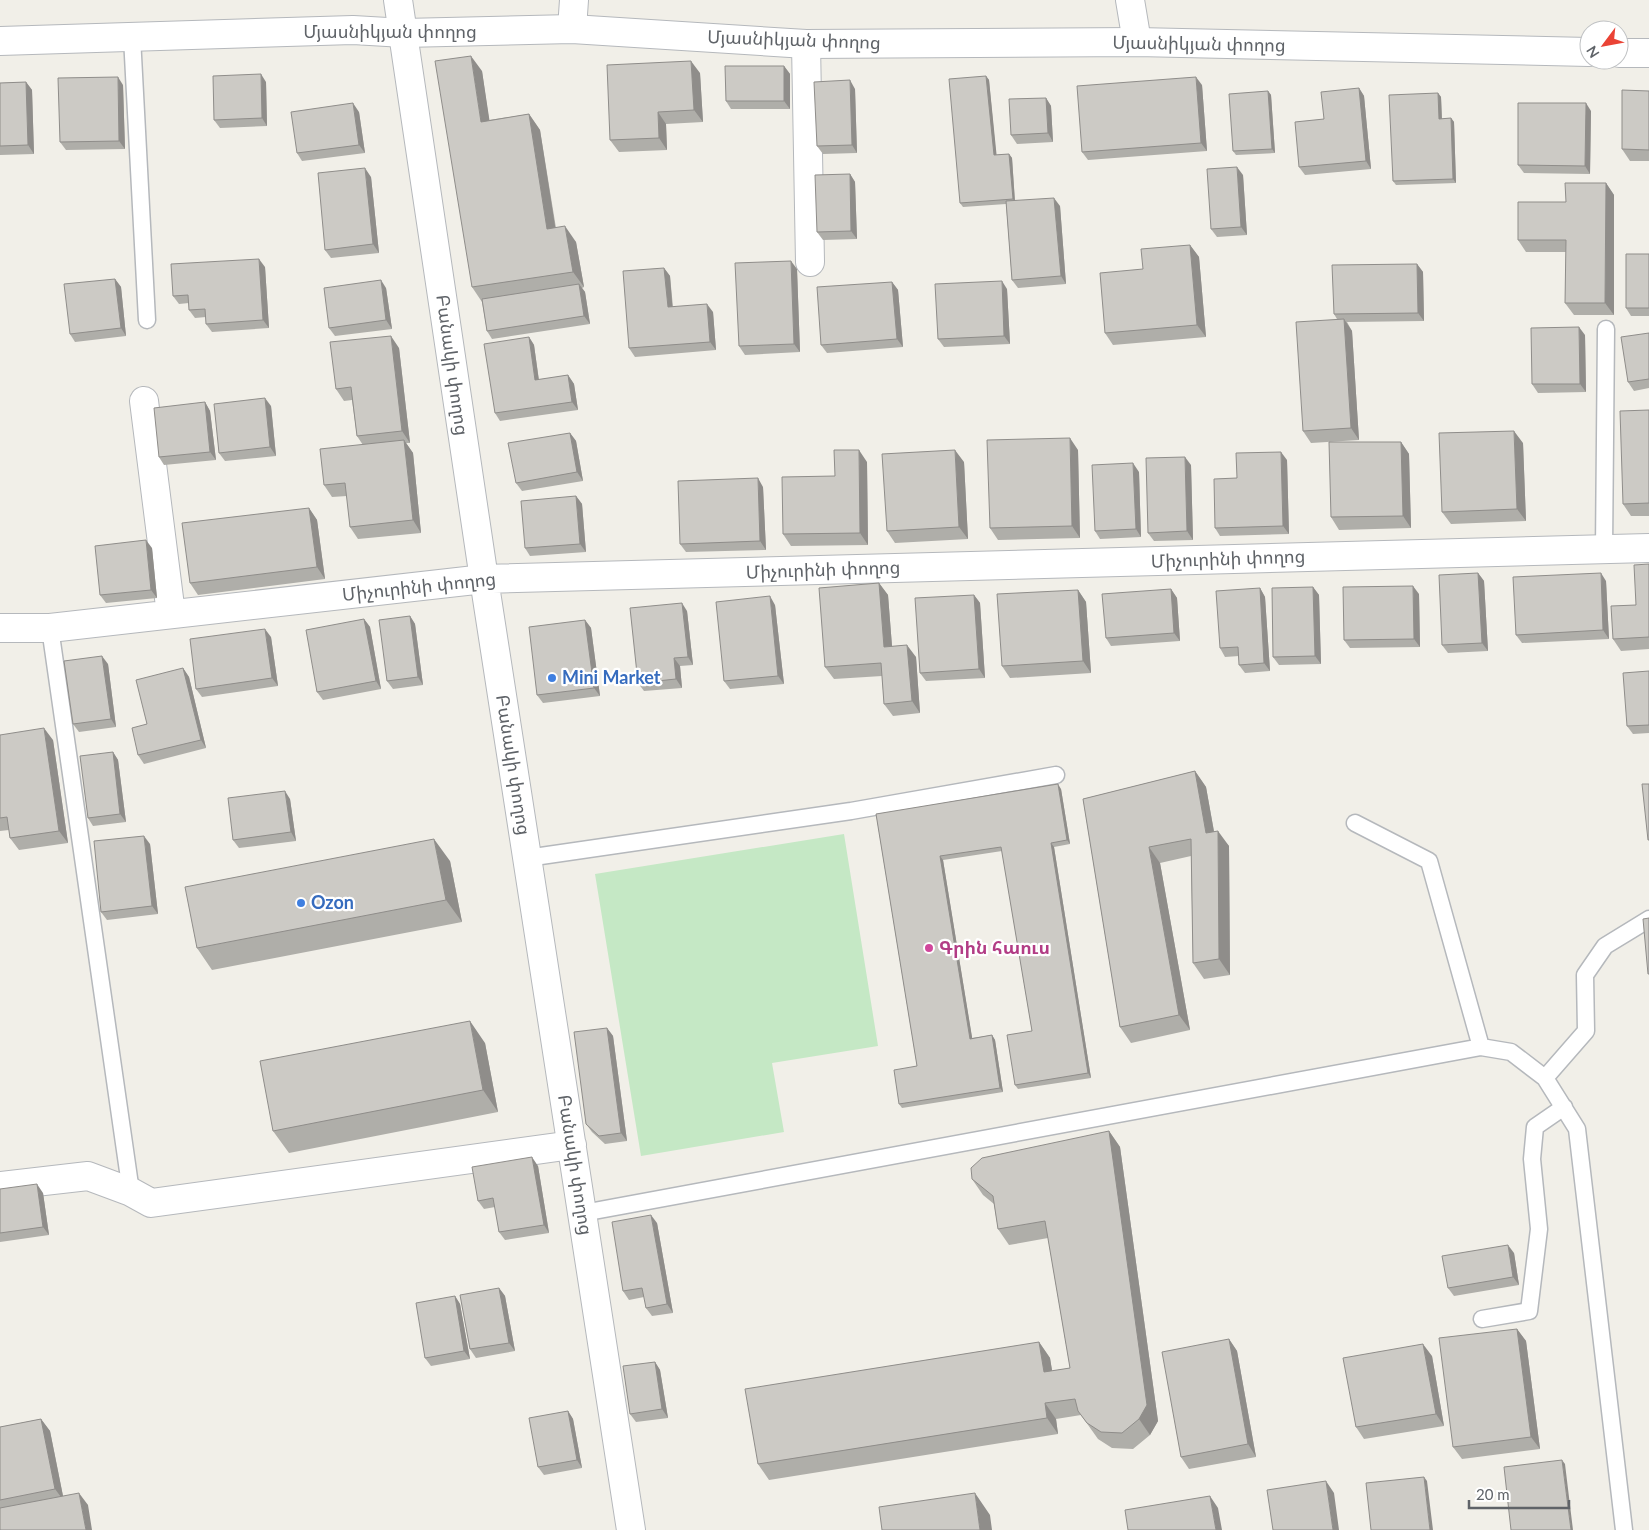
<svg xmlns="http://www.w3.org/2000/svg" width="1649" height="1530" viewBox="0 0 1649 1530" font-family="Lato,'Noto Sans Armenian',sans-serif">
<style>
.grass{fill:#c5e8c5}
.lines{fill:none;stroke-linecap:round;stroke-linejoin:round}
.service-casing{stroke:#b5b8bc;stroke-width:19}
.minor-casing{stroke:#b5b8bc;stroke-width:30}
.tertiary-casing{stroke:#b5b8bc;stroke-width:30}
.service{stroke:#fff;stroke-width:16}
.minor{stroke:#fff;stroke-width:28}
.tertiary{stroke:#fff;stroke-width:28}
.wall{fill:#afaea9}
.shaded-wall{fill:#8f8d8a}
.building{fill:#cccac5;stroke:#8f8d8a}
.shop-dot{fill:#3f7fe0;stroke:#fff;stroke-width:2}
.hotel-dot{fill:#d1479c;stroke:#fff;stroke-width:2}
.labels{text-anchor:middle;stroke-width:4.5;stroke-linejoin:round;paint-order:stroke}
.street-label{font-size:18px;fill:#5f6368;stroke:#fff}
.shop-label{font-size:18px;font-weight:bold;fill:#366cbe;stroke:#fff;text-anchor:start}
.hotel-label{font-size:18px;font-weight:bold;fill:#b23c85;stroke:#fff;text-anchor:start}
</style>
<rect width="100%" height="100%" fill="#f1efe8"/>
<path class="grass" d="M844,834L878,1046L772,1063L784,1132L641,1156L595,874Z"/>
<g class="lines">
<defs>
<path id="service" d="M132,37L147,320
M1604,549L1606,329
M50,628L131,1192
M1355,823L1429,861L1481,1047
M527,858L851,811L1056,775
M1545,1078L1586,1031L1585,975L1605,946L1649,919
M583,1213L1481,1047L1511,1052L1545,1078L1577,1129L1624,1530
M1482,1319L1529,1311L1539,1229L1532,1159L1535,1127L1564,1107"/>
<path id="minor" d="M398,0L484,579L631,1530
M1130,0L1137,42
M572,29L574,0
M806,44L810,262
M144,401L171,614
M0,628H50L484,579L1649,548
M0,1186L88,1176L131,1192L151,1203L572,1145"/>
<path id="tertiary" d="M0,41L353,30L404,33L572,29L806,44L1137,42L1589,52
M1619,53H1649"/>
</defs>
<use href="#service" class="service-casing"/>
<use href="#minor" class="minor-casing"/>
<use href="#tertiary" class="tertiary-casing"/>
<use href="#service" class="service"/>
<use href="#minor" class="minor"/>
<use href="#tertiary" class="tertiary"/>
</g>
<path class="wall" d="M784,66L790,74V109H731L726,101Z
M482,71L489,120L529,114L540,130L556,228L576,242L584,287L582,288L585,292L590,324L492,339L487,331L482,302L472,287Z
M700,73L703,122L666,124L667,150L619,152L610,140Z
M986,76L989,80L996,155L1009,154L1012,158L1015,201L1060,206L1066,284L1018,288L1012,280L1006,204L963,207L960,203Z
M26,82L32,90L34,154L0,155V83Z
M266,82L267,126L220,128L214,120Z
M123,85L125,149L66,150L60,142Z
M1202,85L1207,151L1088,160L1082,152Z
M1359,88L1364,96L1371,169L1305,175L1299,167L1324,119Z
M855,89L857,153L823,154L817,146Z
M1268,91L1271,95L1275,153L1236,155L1233,151Z
M1649,91V161H1630L1622,149Z
M1438,93L1441,97L1442,119L1451,118L1454,122L1456,183L1396,185L1393,181Z
M1046,98L1051,106L1053,142L1017,144L1011,135Z
M1591,111L1590,174L1524,173L1518,165Z
M359,112L365,153L302,161L297,153Z
M850,174L855,182L857,239L823,240L817,232Z
M1243,175L1247,235L1217,237L1211,229Z
M371,177L379,253L331,258L325,250Z
M1606,183L1614,195V315H1574L1565,303L1566,252H1526L1518,240L1566,202Z
M1190,245L1199,257L1206,337L1113,345L1105,333L1143,269Z
M1649,254V316H1631L1626,308Z
M1417,264L1423,272L1424,321L1347,322L1352,331L1359,440L1311,443L1303,431L1337,319L1334,314Z
M265,267L269,328L212,332L206,324V317L195,318L189,310V303L179,304L173,296Z
M664,268L670,276L673,307L713,312L716,350L635,357L629,348Z
M797,269L800,352L745,355L739,346Z
M115,279L121,287L126,336L75,342L70,334Z
M892,282L898,290L903,347L827,353L821,345Z
M386,288L392,329L335,336L329,328Z
M1007,289L1010,344L944,347L938,339Z
M1649,333V388L1634,391L1628,382Z
M1585,335L1586,392L1538,393L1532,384Z
M529,337L534,345L539,380L568,375L574,384L578,410L500,421L495,413Z
M399,348L410,443H406L413,453L421,533L358,539L350,527L347,496L332,497L324,485L363,445L357,436L352,400L344,401L336,389Z
M205,402L210,411L216,460L164,465L159,457Z
M271,406L276,456L225,461L219,453Z
M1649,410V516H1631L1623,504Z
M570,433L576,441L583,481L522,491L516,483Z
M1401,442L1409,454L1411,528L1339,530L1331,517Z
M1523,443L1526,521L1451,524L1442,512Z
M1078,450L1080,538L998,540L990,528Z
M1287,460L1289,534L1220,536L1215,528L1237,478Z
M867,462L868,545L791,546L783,534L835,476Z
M964,462L968,539L895,543L887,531Z
M1191,465L1193,540L1154,541L1148,533Z
M1139,472L1141,537L1100,539L1095,531Z
M763,487L766,550L686,552L680,544Z
M576,496L582,504L586,552L530,556L525,548Z
M309,508L317,520L325,579L198,595L190,583Z
M152,548L157,598L106,603L100,595Z
M1649,564V649L1621,651L1613,639L1636,605Z
M1478,573L1484,581L1488,651L1448,653L1442,645Z
M1606,581L1609,639L1522,643L1516,635Z
M879,583L888,595L892,646L916,657L920,713L893,716L884,704L882,676L834,679L825,667Z
M1313,587L1319,595L1321,664L1279,665L1273,657Z
M1260,588L1265,597L1270,671L1245,673L1239,665V656L1225,657L1220,648Z
M1171,589L1177,598L1180,641L1111,646L1106,638Z
M1078,590L1086,602L1091,673L1010,678L1002,666Z
M1419,594L1420,647L1350,648L1344,640Z
M974,595L980,603L985,678L926,681L920,673Z
M775,605L784,684L730,689L724,681Z
M687,611L693,665L680,666L682,688L644,691L638,683Z
M410,616L415,624L423,685L393,689L387,681Z
M364,619L370,627L381,689L323,700L317,692Z
M585,620L591,628L600,696L543,703L537,695Z
M271,637L278,686L202,697L196,689Z
M108,664L116,727L79,732L73,724Z
M183,668L189,677L206,748L144,764L138,755L147,724Z
M1649,671V733L1633,734L1627,726Z
M0,735L53,740L68,843L19,850L10,838L9,830L0,831Z
M113,752L118,760L126,822L93,826L88,818Z
M1195,771L1206,787L1214,831L1229,846L1230,975L1204,979L1193,963L1191,856L1160,863L1190,1030L1131,1043L1120,1027L1083,799Z
M1061,789L1070,844L1054,847L1091,1078L1018,1089L1015,1085L1032,1031L1002,851L943,860L972,1038L992,1035L995,1040L1003,1092L902,1108L899,1104L917,1066L876,814Z
M290,799L296,841L239,848L233,840Z
M150,844L158,914L107,920L101,912Z
M450,861L462,922L212,970L197,948Z
M607,1028L613,1036L627,1141L605,1144L592,1132L586,1124Z
M485,1043L498,1112L289,1153L273,1131Z
M1109,1131L1120,1147L1158,1421L1150,1435L1133,1449L1112,1448L1098,1439L1081,1415L1056,1419L1058,1434L769,1480L758,1464L1039,1342L1050,1358L1052,1371L1070,1368L1048,1238L1009,1245L998,1229L994,1204L983,1195L972,1179Z
M538,1166L549,1233L505,1240L499,1232L495,1207L484,1209L478,1201Z
M0,1189L43,1193L49,1235L0,1242Z
M657,1223L673,1313L652,1316L646,1308L644,1297L629,1300L623,1291Z
M1514,1253L1519,1285L1454,1296L1448,1288Z
M499,1288L505,1296L515,1351L476,1358L470,1349Z
M455,1296L460,1304L470,1359L431,1366L425,1358Z
M1517,1329L1526,1341L1540,1449L1462,1459L1453,1447Z
M1229,1339L1237,1351L1256,1457L1189,1469L1181,1457Z
M1432,1356L1444,1426L1364,1439L1356,1427Z
M655,1362L660,1370L668,1418L636,1422L630,1414Z
M568,1411L573,1419L582,1468L544,1475L538,1467Z
M41,1419L50,1431L63,1496L88,1505L0,1530V1427Z"/>
<path class="shaded-wall" d="M471,56L482,71L492,137L481,122Z
M691,61L700,73L703,122L694,110Z
M784,66L790,74V109L784,101Z
M261,74L266,82L267,126L262,118Z
M986,76L989,80L997,159L994,155Z
M118,77L123,85L125,149L119,141Z
M1196,77L1202,85L1207,151L1201,143Z
M850,80L855,89L857,153L852,145Z
M26,82L32,90L34,154L28,145Z
M1359,88L1364,96L1371,169L1366,161Z
M1268,91L1271,95L1275,153L1272,149Z
M1438,93L1441,97L1442,123L1439,119Z
M1046,98L1051,106L1053,142L1048,133Z
M353,103L359,112L365,153L359,145Z
M1586,103L1591,111L1590,174L1585,166Z
M658,112L666,124L667,150L659,138Z
M529,114L540,130L558,245L547,229Z
M1451,118L1454,122L1456,183L1453,179Z
M1009,154L1012,158L1015,203L1013,199Z
M1237,167L1243,175L1247,235L1241,227Z
M365,168L371,177L379,253L373,244Z
M850,174L855,182L857,239L851,231Z
M1606,183L1614,195V315L1605,303Z
M1054,198L1060,206L1066,284L1061,276Z
M565,226L576,242L584,287L573,272Z
M1190,245L1199,257L1206,337L1197,325Z
M259,259L265,267L269,328L263,320Z
M791,261L797,269L800,352L794,344Z
M1417,264L1423,272L1424,321L1418,313Z
M664,268L670,276L673,315L668,307Z
M115,279L121,287L126,336L121,328Z
M381,280L386,288L392,329L386,320Z
M1002,281L1007,289L1010,344L1004,336Z
M892,282L898,290L903,347L897,339Z
M579,284L585,292L590,324L584,316Z
M707,304L713,312L716,350L710,342Z
M1344,319L1352,331L1359,440L1351,428Z
M1579,327L1585,335L1586,392L1580,384Z
M391,336L399,348L410,443L402,431Z
M529,337L534,345L540,389L535,380Z
M568,375L574,384L578,410L572,402Z
M265,398L271,406L276,456L270,447Z
M205,402L210,411L216,460L210,452Z
M1514,431L1523,443L1526,521L1517,509Z
M570,433L576,441L583,481L577,472Z
M1070,438L1078,450L1080,538L1072,526Z
M404,440L413,453L421,533L413,520Z
M1401,442L1409,454L1411,528L1403,516Z
M859,450L867,462L868,545L860,533Z
M955,450L964,462L968,539L959,527Z
M1281,452L1287,460L1289,534L1283,526Z
M1185,457L1191,465L1193,540L1187,531Z
M1133,463L1139,472L1141,537L1136,529Z
M758,478L763,487L766,550L760,541Z
M576,496L582,504L586,552L580,544Z
M309,508L317,520L325,579L317,567Z
M146,540L152,548L157,598L151,590Z
M1478,573L1484,581L1488,651L1482,643Z
M1601,573L1606,581L1609,639L1603,630Z
M879,583L888,595L893,659L884,647Z
M1413,586L1419,594L1420,647L1414,639Z
M1313,587L1319,595L1321,664L1315,656Z
M1260,588L1265,597L1270,671L1264,663Z
M1171,589L1177,598L1180,641L1174,633Z
M1078,590L1086,602L1091,673L1083,661Z
M974,595L980,603L985,678L979,669Z
M770,596L775,605L784,684L778,676Z
M682,603L687,611L693,665L688,657Z
M410,616L415,624L423,685L418,677Z
M364,619L370,627L381,689L376,681Z
M585,620L591,628L600,696L594,688Z
M265,629L271,637L278,686L272,678Z
M907,645L916,657L920,713L912,701Z
M102,656L108,664L116,727L111,719Z
M674,658L680,666L682,688L676,679Z
M183,668L189,677L206,748L201,740Z
M44,728L53,740L68,843L59,831Z
M113,752L118,760L126,822L120,814Z
M1195,771L1206,787L1217,849L1206,833Z
M1058,784L1061,789L1070,844L1067,840Z
M285,791L290,799L296,841L291,832Z
M1218,831L1229,846L1230,975L1219,959Z
M144,836L150,844L158,914L152,906Z
M434,839L450,861L462,922L446,900Z
M1051,843L1054,847L1091,1078L1088,1073Z
M1149,847L1160,863L1190,1030L1179,1015Z
M940,856L943,860L973,1043L970,1039Z
M470,1021L485,1043L498,1112L483,1090Z
M607,1028L613,1036L627,1141L621,1133Z
M992,1035L995,1040L1003,1092L1000,1088Z
M1109,1131L1120,1147L1158,1421L1150,1435L1139,1419Z
M532,1157L538,1166L549,1233L544,1225Z
M37,1184L43,1193L49,1235L43,1227Z
M651,1215L657,1223L673,1313L667,1304Z
M1508,1245L1514,1253L1519,1285L1513,1277Z
M499,1288L505,1296L515,1351L509,1343Z
M455,1296L460,1304L470,1359L464,1351Z
M1517,1329L1526,1341L1540,1449L1531,1437Z
M1229,1339L1237,1351L1256,1457L1248,1444Z
M1039,1342L1050,1358L1055,1388L1044,1372Z
M1423,1344L1432,1356L1444,1426L1436,1414Z
M655,1362L660,1370L668,1418L662,1409Z
M1045,1403L1056,1419L1058,1434L1047,1418Z
M568,1411L573,1419L582,1468L577,1460Z
M41,1419L50,1431L64,1501L55,1489Z
M1562,1460L1565,1464L1573,1530H1571Z
M1424,1477L1427,1481L1433,1530H1430Z
M1326,1481L1334,1493L1339,1530H1333Z
M79,1493L88,1505L92,1530H86Z
M975,1493L990,1515L992,1530H980Z
M1210,1496L1218,1508L1222,1530H1216Z"/>
<path class="building" d="M471,56L481,122L529,114L547,229L565,226L573,272L472,287L435,61Z
M691,61L694,110L658,112L659,138L610,140L607,65Z
M725,66H784V101H726Z
M261,74L262,118L214,120L213,76Z
M986,76L994,155L1009,154L1013,199L960,203L949,79Z
M118,77L119,141L60,142L58,78Z
M1196,77L1201,143L1082,152L1077,86Z
M850,80L852,145L817,146L814,82Z
M26,82L28,145L0,146V83Z
M1359,88L1366,161L1299,167L1295,122L1324,119L1321,92Z
M1622,90L1649,91V150L1622,149Z
M1268,91L1272,149L1233,151L1229,94Z
M1438,93L1439,119L1451,118L1453,179L1393,181L1389,95Z
M1046,98L1048,133L1011,135L1009,99Z
M353,103L359,145L297,153L291,112Z
M1518,103H1586L1585,166L1518,165Z
M1237,167L1241,227L1211,229L1207,169Z
M365,168L373,244L325,250L318,173Z
M850,174L851,231L817,232L815,175Z
M1565,183H1606L1605,303H1565L1566,240H1518V202H1566Z
M1054,198L1061,276L1012,280L1006,201Z
M1190,245L1197,325L1105,333L1100,273L1143,269L1141,249Z
M1626,254H1649V308H1626Z
M259,259L263,320L206,324L205,309L189,310L188,295L173,296L171,264Z
M791,261L794,344L739,346L735,263Z
M1417,264L1418,313L1334,314L1332,265Z
M664,268L668,307L707,304L710,342L629,348L623,271Z
M115,279L121,328L70,334L64,284Z
M381,280L386,320L329,328L324,288Z
M1002,281L1004,336L938,339L935,284Z
M892,282L897,339L821,345L817,287Z
M579,284L584,316L487,331L482,299Z
M1344,319L1351,428L1303,431L1296,322Z
M1579,327L1580,384H1532L1531,328Z
M1649,333V379L1628,382L1621,337Z
M391,336L402,431L357,436L351,387L336,389L330,342Z
M529,337L535,380L568,375L572,402L495,413L484,344Z
M265,398L270,447L219,453L214,404Z
M205,402L210,452L159,457L154,408Z
M1649,410V503L1623,504L1620,411Z
M1514,431L1517,509L1442,512L1439,433Z
M570,433L577,472L516,483L508,443Z
M1070,438L1072,526L990,528L987,440Z
M404,440L413,520L350,527L345,483L324,485L320,449Z
M1329,442H1401L1403,516L1331,517Z
M834,450H859L860,533L783,534L782,477L835,476Z
M955,450L959,527L887,531L882,454Z
M1281,452L1283,526L1215,528L1214,479L1237,478L1236,453Z
M1185,457L1187,531L1148,533L1146,458Z
M1133,463L1136,529L1095,531L1092,465Z
M758,478L760,541L680,544L678,481Z
M576,496L580,544L525,548L521,501Z
M309,508L317,567L190,583L182,523Z
M146,540L151,590L100,595L95,546Z
M1649,564V637L1613,639L1611,606L1636,605L1634,565Z
M1478,573L1482,643L1442,645L1439,575Z
M1601,573L1603,630L1516,635L1513,577Z
M879,583L884,647L907,645L912,701L884,704L881,663L825,667L819,588Z
M1413,586L1414,639L1344,640L1343,587Z
M1313,587L1315,656L1273,657L1272,588Z
M1260,588L1264,663L1239,665L1238,647L1220,648L1216,591Z
M1171,589L1174,633L1106,638L1102,594Z
M1078,590L1083,661L1002,666L997,594Z
M974,595L979,669L920,673L915,598Z
M770,596L778,676L724,681L716,602Z
M682,603L688,657L674,658L676,679L638,683L630,608Z
M410,616L418,677L387,681L379,620Z
M364,619L376,681L317,692L306,630Z
M585,620L594,688L537,695L529,627Z
M265,629L272,678L196,689L190,639Z
M102,656L111,719L73,724L64,661Z
M183,668L201,740L138,755L132,728L147,724L136,680Z
M1649,671V725L1627,726L1623,673Z
M44,728L59,831L10,838L7,817L0,818V735Z
M113,752L120,814L88,818L80,756Z
M1195,771L1206,833L1218,831L1219,959L1193,963L1191,839L1149,847L1179,1015L1120,1027L1083,799Z
M1058,784L1067,840L1051,843L1088,1073L1015,1085L1007,1035L1032,1031L1001,847L940,856L970,1039L992,1035L1000,1088L899,1104L894,1070L917,1066L876,814Z
M1642,784H1649V840H1648Z
M285,791L291,832L233,840L228,798Z
M144,836L152,906L101,912L94,841Z
M434,839L446,900L197,948L185,887Z
M1649,918V974H1648L1643,919Z
M470,1021L483,1090L273,1131L260,1061Z
M607,1028L621,1133L599,1136L586,1124L574,1032Z
M1109,1131L1147,1405L1139,1419L1122,1433L1101,1432L1087,1423L1078,1411L1075,1399L1045,1403L1047,1418L758,1464L745,1389L1039,1342L1044,1372L1070,1368L1045,1221L998,1229L993,1196L972,1179L971,1168L982,1158Z
M532,1157L544,1225L499,1232L493,1198L478,1201L472,1167Z
M37,1184L43,1227L0,1233V1189Z
M651,1215L667,1304L646,1308L642,1288L623,1291L612,1222Z
M1508,1245L1513,1277L1448,1288L1442,1256Z
M499,1288L509,1343L470,1349L460,1295Z
M455,1296L464,1351L425,1358L416,1303Z
M1517,1329L1531,1437L1453,1447L1439,1338Z
M1229,1339L1248,1444L1181,1457L1162,1352Z
M1423,1344L1436,1414L1356,1427L1343,1358Z
M655,1362L662,1409L630,1414L623,1366Z
M568,1411L577,1460L538,1467L529,1418Z
M41,1419L55,1489L0,1500V1427Z
M1562,1460L1571,1530H1511L1504,1467Z
M1424,1477L1430,1530H1371L1366,1483Z
M1326,1481L1333,1530H1273L1267,1490Z
M79,1493L86,1530H0V1508Z
M975,1493L980,1530H882L879,1507Z
M1210,1496L1216,1530H1128L1125,1510Z"/>
<g class="shop-dot">
<circle cx="552" cy="678" r="5"/>
<circle cx="301" cy="903" r="5"/>
</g>
<circle class="hotel-dot" cx="929" cy="948" r="5"/>
<g class="labels">
<g class="street-label">
<text x="390" y="38">Մյասնիկյան փողոց</text>
<text transform="translate(794 40) rotate(2)" y="6">Մյասնիկյան փողոց</text>
<text transform="translate(1199 44) rotate(1)" y="6">Մյասնիկյան փողոց</text>
<text transform="translate(452 365) rotate(82)" y="6">Բանակի փողոց</text>
<text transform="translate(1228 559) rotate(-2)" y="6">Միչուրինի փողոց</text>
<text transform="translate(823 570) rotate(-2)" y="6">Միչուրինի փողոց</text>
<text transform="translate(419 587) rotate(-6)" y="6">Միչուրինի փողոց</text>
<text transform="translate(513 765) rotate(81)" y="6">Բանակի փողոց</text>
<text transform="translate(575 1165) rotate(81)" y="6">Բանակի փողոց</text>
</g>
<g class="shop-label">
<text x="562" y="684">Mini Market</text>
<text x="311" y="909">Ozon</text>
</g>
<g class="hotel-label">
<text x="939" y="954">Գրին հաուս</text>
</g>
</g>
<g transform="translate(1604 45) rotate(238)"><circle r="24" fill="#ffffff" stroke="#bfc1c3"/>
<path d="M0-4L9 19L0 12L-9 19Z" fill="#ea4335"/>
<text y="-8" font-size="14" font-weight="bold" text-anchor="middle" fill="#5f6368">N</text>
</g>
<path d="M1469 1500v8h100v-8" fill="none" stroke="#5f6368" stroke-width="2.5"/>
<text x="1476" y="1500" font-size="15" fill="#5f6368" stroke="#ffffff" stroke-width="4" paint-order="stroke">20 m</text>
</svg>
